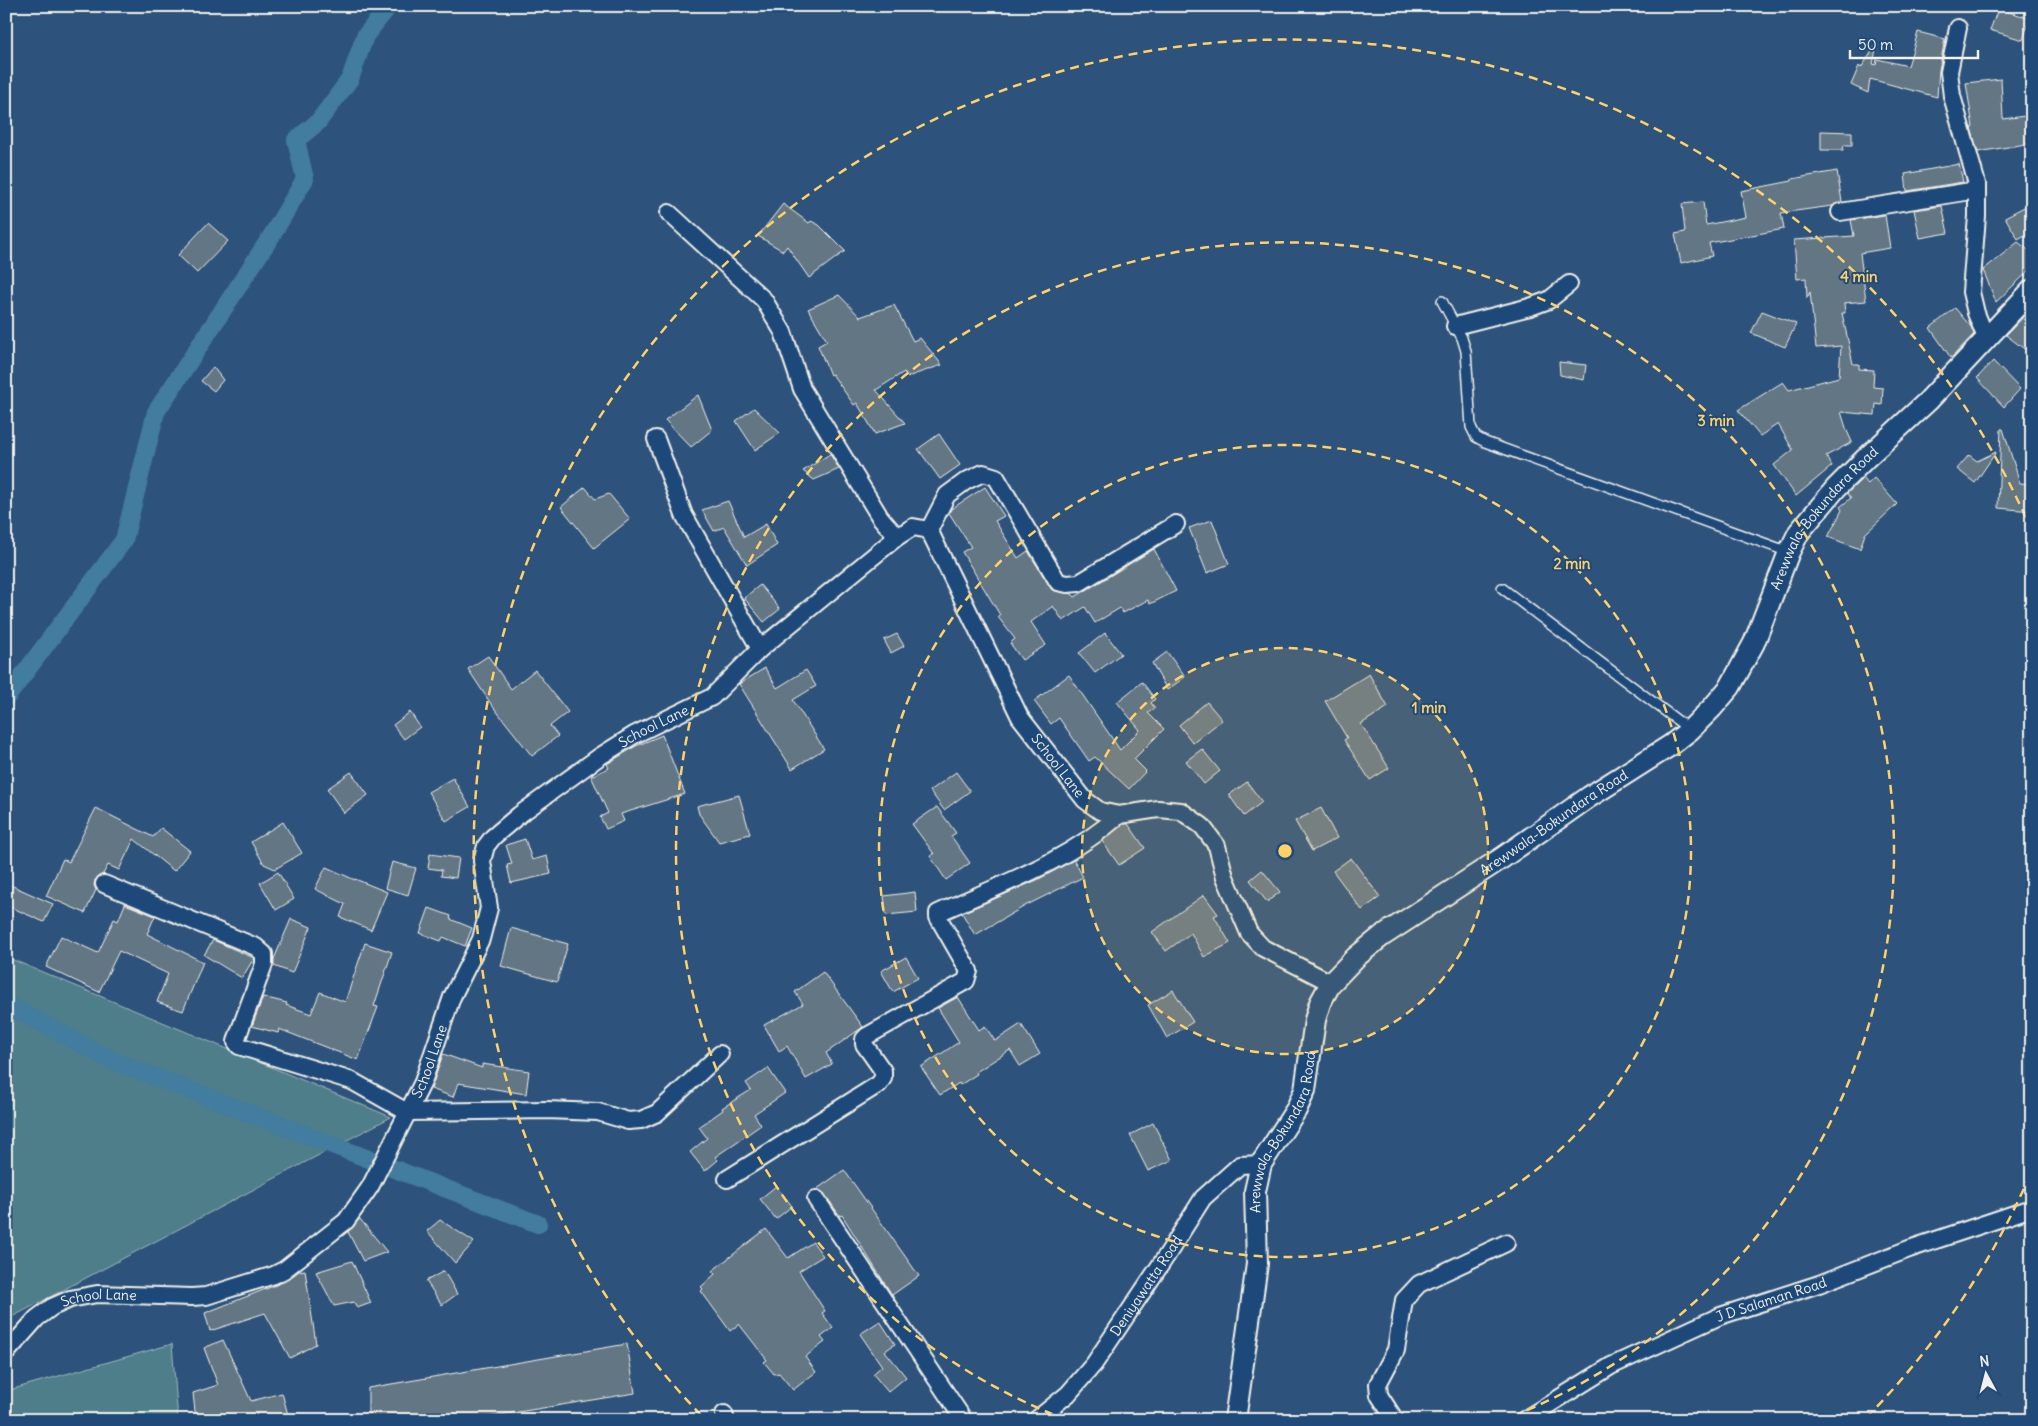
<svg xmlns="http://www.w3.org/2000/svg" width="2038" height="1426" viewBox="0 0 2038 1426" font-family="Delius,sans-serif">
<style>
.green{fill:#4e7e89;stroke:#a1b8b8}
.lines{fill:none;stroke-linecap:round;stroke-linejoin:round}
.canal{stroke:#437b9e;stroke-width:18}
.building{fill:#637684;stroke:#f4f1e8}
.service-casing{stroke:#f4f1e8;stroke-width:12}
.minor-casing{stroke:#f4f1e8;stroke-width:20}
.tertiary-casing{stroke:#f4f1e8;stroke-width:24}
.service{stroke:#1f4a7a;stroke-width:9}
.minor{stroke:#1f4a7a;stroke-width:16}
.tertiary{stroke:#1f4a7a;stroke-width:20}
.ring{fill:none;stroke:#ffd166;stroke-width:2.5;stroke-dasharray:9 6}
.labels{text-anchor:middle;stroke-width:4;stroke-linejoin:round;paint-order:stroke}
.street-label{font-size:14px;fill:#f4f1e8;stroke:#1f4a7a}
.centre{fill:#ffd166;stroke:#1f4a7a;stroke-width:2.5}
.ring-label{font-size:15px;text-anchor:middle;font-weight:bold;fill:#ffd166;stroke:#1f4a7a;stroke-width:4;stroke-linejoin:round;paint-order:stroke}
</style>
<rect width="100%" height="100%" fill="#2d537c"/>
<filter id="ink" filterUnits="userSpaceOnUse"><feTurbulence type="fractalNoise" baseFrequency=".02" numOctaves="2"/><feDisplacementMap in="SourceGraphic" scale="10" xChannelSelector="R" yChannelSelector="G"/><feConvolveMatrix kernelMatrix="1 2 1 2 8 2 1 2 1" color-interpolation-filters="sRGB"/></filter>
<g filter="url(#ink)">
<path class="green" d="M6,957L391,1117L10,1318L6,1317Z
M172,1344L178,1420H6V1391Z"/>
<g class="lines">
<path class="canal" d="M6,698L124,540L156,412L272,235L305,179L296,140L318,122L350,79L365,36L389,6
M6,1004L111,1060L538,1224"/>
</g>
<path class="building" d="M1998,9L2030,18L2023,40L1990,30Z
M1918,32L1945,39L1939,70L1937,97L1870,79L1868,93L1851,85L1859,66L1861,68L1877,44L1873,64L1876,65L1877,59L1908,66Z
M2001,79L2003,119L2032,115V143L1978,152L1971,128L1973,127L1966,83Z
M1821,131L1852,132V145H1844L1843,150H1821Z
M1959,164L1963,182L1907,191L1905,174Z
M1837,171L1842,202L1832,206L1781,213L1784,229L1709,243L1712,256L1681,263L1675,234L1685,232L1682,204L1703,202L1706,225L1746,217L1741,191L1792,181V179Z
M2032,203V231L2018,239L2005,217Z
M783,204L809,223L811,221L819,225L845,251L809,278L787,246L783,251L758,236Z
M1942,206L1948,233L1920,238L1914,210Z
M1885,215L1890,248L1860,253L1866,301L1844,303L1845,313H1842L1853,364H1859V369L1874,370L1873,387L1883,388L1882,405L1876,404L1875,415L1841,412L1847,431L1852,442L1826,456L1832,466L1796,496L1774,465L1793,450L1778,424L1760,436L1738,410L1783,382L1789,390L1839,377L1841,346L1816,348L1810,292L1807,298L1806,278L1797,279L1794,240L1854,236L1851,220Z
M208,223L228,241L197,273L178,255Z
M2018,242L2032,253V268L1996,302L1983,270Z
M839,295L860,317L894,305L913,341L920,338L942,365L907,377L904,372L876,390L905,423L875,434L857,403L854,405L832,374L830,375L818,346L827,341L808,309Z
M1955,308L1971,327L1974,334L1951,358L1930,328Z
M2032,308V355L2006,335Z
M1762,311L1796,324L1785,347L1751,333Z
M1993,361L2020,389L2004,407L1977,378Z
M1559,362L1586,365L1584,380L1560,375Z
M213,367L223,380L214,391L201,381Z
M698,395L712,430L691,447L665,420Z
M754,408L780,433L755,450L736,421Z
M2001,429H2003L2020,483L2032,484V511L1998,508Z
M939,434L960,465L940,479L918,449Z
M1996,452L1975,483L1957,469L1969,455L1977,461Z
M830,454L839,469L814,480L803,471Z
M1863,478L1868,484L1874,478L1897,504L1865,534L1860,549L1828,537L1842,510L1840,507L1851,498L1847,493Z
M585,487L595,499L609,494L630,519L594,548L561,507Z
M985,487L1004,516L995,521L1018,558L1028,551L1052,590L1072,594L1075,597L1154,549L1176,591L1150,604L1148,600L1123,613L1120,608L1095,623L1085,607L1063,621L1053,606L1031,622L1046,645L1022,660L1010,643L1015,639L998,617L1000,615L962,552L971,547L949,513L951,509Z
M728,501L744,537L766,524L777,545L747,565L724,527L714,531L702,510Z
M1212,520L1229,564L1207,573L1189,528Z
M760,585L780,609L764,622L744,598Z
M1105,633L1121,654L1095,673L1079,653Z
M897,634L904,646L891,653L884,640Z
M1167,652L1185,677L1167,690L1152,663Z
M488,656L511,689L535,670L568,712L550,726L558,736L532,756L491,704L468,669Z
M765,668L777,688L806,670L816,686L793,700L824,749L792,769L739,684Z
M1369,674L1388,707L1361,724L1389,768L1370,780L1344,740L1347,738L1325,701Z
M1069,675L1120,750L1140,730L1117,702L1142,682L1155,699L1151,703L1155,708L1148,713L1164,729L1134,759L1146,771L1129,789L1095,757L1089,761L1059,718L1051,724L1034,701Z
M1207,702L1222,720L1193,743L1179,725Z
M410,712L420,727L404,739L393,725Z
M662,735L685,794L621,814L624,821L606,829L600,817L608,813L591,776L609,768L607,764L636,746Z
M1202,749L1220,771L1204,784L1186,761Z
M351,772L368,795L344,813L327,789Z
M956,772L970,791L944,810L930,791Z
M453,778L470,807L446,821L428,792Z
M1247,782L1262,802L1244,816L1229,795Z
M739,795L750,834L719,842L699,814L697,806Z
M937,807L956,833L951,836L970,863L946,880L930,856L934,854L912,824Z
M96,808L153,837L161,828L190,851L174,871L134,839L119,870L108,865L103,874L95,880L94,885L96,890L85,913L46,896L63,859L69,862Z
M1321,808L1337,838L1312,851L1295,821Z
M283,822L302,853L275,869L264,864L251,842Z
M1123,824H1128L1145,848L1119,865L1102,841Z
M525,839L532,860L547,856L551,874L511,883L507,865L512,864L506,845Z
M430,854L459,858L456,878L441,876L442,870L428,868Z
M1351,858L1380,897L1362,910L1333,871Z
M1074,860L1083,877L1025,906L975,935L962,913L1037,880Z
M392,862L416,868L408,895L385,888Z
M326,867L355,880V879L387,892L371,930L340,917L345,904L315,889Z
M1262,870L1280,892L1267,902L1250,880Z
M278,872L294,899L276,910L260,883Z
M6,883L53,904L44,922L6,905Z
M915,892L917,912L886,915L884,896Z
M1204,895L1218,914L1214,916L1230,943L1204,957L1191,933L1166,951L1152,932Z
M125,904L155,916L147,934L203,962L183,1011L157,1002L168,974L119,951L99,992L46,967L61,936L98,953L114,919L118,921Z
M429,908L451,916L450,919L472,928L465,946L443,937L441,941L420,933Z
M291,919L311,927L292,973L274,966V959Z
M511,928L568,944L557,982L501,966Z
M213,940L254,958L242,978L204,955Z
M365,943L392,952L374,1006L378,1007L358,1060L279,1029L278,1033L252,1026L263,997L287,1003L286,1005L311,1014L320,992L345,1002Z
M906,957L918,978L893,992L881,971Z
M823,972L863,1027L826,1053L832,1064L806,1079L787,1046L779,1051L764,1025L803,1004L795,992Z
M1173,990L1193,1022L1167,1038L1148,1005Z
M958,997L979,1030L985,1026L995,1041L1021,1024L1040,1054L1020,1066L1010,1050L976,1072L977,1074L960,1085L959,1083L940,1095L921,1067L959,1042L938,1008Z
M443,1054L482,1068V1064L529,1071L526,1094L458,1083L453,1097L431,1089Z
M768,1068L785,1093L754,1114L761,1125L715,1157L718,1160L705,1171L690,1152L707,1138L699,1127L723,1110L722,1108L751,1090L746,1083Z
M1153,1123L1172,1160L1148,1171L1130,1135Z
M844,1170L919,1276L892,1295L842,1215L840,1216L824,1193L817,1189Z
M776,1186L792,1206L776,1219L760,1199Z
M359,1219H360L387,1252L363,1261L348,1232Z
M440,1220L474,1242L455,1263L427,1231Z
M766,1229L788,1258L813,1242L823,1256L799,1271L825,1311L822,1313L833,1328L821,1337L825,1342L805,1357L816,1372L793,1390L779,1373L774,1374L764,1362L767,1360L739,1324L730,1331L701,1291L703,1289L701,1287L715,1274L712,1271Z
M352,1261L371,1303L357,1308L354,1302L334,1306L316,1272Z
M305,1270L316,1344L290,1358L265,1313L210,1331L205,1313L286,1281L299,1271Z
M444,1271L457,1294L442,1305L426,1281Z
M880,1321L895,1344L885,1351L906,1377L888,1392L873,1374L882,1366L860,1334Z
M223,1340L251,1401L282,1393L288,1415L274,1420H196L193,1393L218,1385L204,1348Z
M627,1344L635,1393L469,1420H368V1388Z"/>
<g class="lines">
<defs>
<path id="service" d="M1442,301L1462,338L1466,351L1471,427L1476,437L1485,442L1789,552
M1502,588L1690,730"/>
<g id="minor">
<path d="M1958,28L1949,72L1952,96L1977,184V216L1971,292L1976,313L1986,338"/>
<path d="M1840,212L1977,190"/>
<path d="M669,213L764,300L783,332L802,389L880,517L897,537"/>
<path d="M1455,326L1530,307L1549,300L1569,284"/>
<path d="M656,439L684,515L760,649"/>
<path d="M929,530L947,495L966,481L983,473L996,477L1058,582L1067,584L1079,583L1176,524"/>
<path d="M104,884L256,947L264,954V964L237,1038L236,1042L239,1046L352,1081L407,1112L546,1110L598,1112L628,1121L641,1120L657,1113L720,1054"/>
<path d="M727,1179L879,1084L883,1078V1071L864,1044V1039L867,1036L966,981L969,971L938,917V913C1000,885 1069,861 1119,815"/>
<path d="M816,1199L964,1420"/>
<path id="s1" d="M6,1353L37,1318L52,1307L70,1299L97,1294L192,1297L206,1296L274,1275L284,1270L346,1221L370,1187L423,1082L452,997L481,939L489,908L482,861L486,846L493,837L519,815L599,757L634,735L712,697L760,649L897,537L913,527L929,530L1020,717L1085,800L1100,811L1119,815L1158,809L1181,811L1202,826L1217,846L1225,877L1249,933L1263,948L1331,983"/>
<path d="M724,1414L726,1420"/>
<path id="s2" d="M1036,1420L1068,1394L1094,1364L1167,1255L1203,1198L1240,1165L1261,1164"/>
<path d="M1395,1420L1379,1395L1378,1384L1396,1350L1404,1300L1419,1284L1506,1243"/>
<path id="s3" d="M1524,1420L1611,1366L1720,1316L1819,1284L1909,1249L2032,1208"/>
</g>
<g id="tertiary">
<path id="s4" d="M1235,1420L1257,1264L1255,1191L1261,1164L1296,1110L1305,1090L1315,1020L1320,1003L1331,983L1356,957L1382,936L1502,858L1589,797L1671,745L1690,730L1712,708L1730,687L1754,643L1789,552L1799,532L1836,488L1865,459L1928,401L2032,290"/>
</g>
</defs>
<use href="#service" class="service-casing"/>
<use href="#minor" class="minor-casing"/>
<use href="#tertiary" class="tertiary-casing"/>
<use href="#service" class="service"/>
<use href="#minor" class="minor"/>
<use href="#tertiary" class="tertiary"/>
</g>
</g>
<circle cx="1285" cy="851" r="203" fill="#ffd166" fill-opacity=".12"/>
<g class="ring">
<circle cx="1285" cy="851" r="203"/>
<circle cx="1285" cy="851" r="406"/>
<path d="M1067 1420A609 609 0 1 1 1503 1420"/>
<path d="M2030 1175A812 812 0 0 1 1869 1415M701 1415A812 812 0 1 1 2030 527"/>
</g>
<g class="labels">
<g class="street-label">
<text dy="5" stroke="none"><textPath href="#s4" startOffset="1150">Arewwala-Bokundara Road</textPath></text>
<text dy="5" stroke="none"><textPath href="#s1" startOffset="999">School Lane</textPath></text>
<text dy="5" stroke="none"><textPath href="#s1" startOffset="1614">School Lane</textPath></text>
<text dy="5" stroke="none"><textPath href="#s4" startOffset="731">Arewwala-Bokundara Road</textPath></text>
<text dy="5" stroke="none"><textPath href="#s1" startOffset="564">School Lane</textPath></text>
<text dy="5" stroke="none"><textPath href="#s4" startOffset="296">Arewwala-Bokundara Road</textPath></text>
<text dy="5" stroke="none"><textPath href="#s2" startOffset="175">Deniyawatta Road</textPath></text>
<text dy="5" stroke="none"><textPath href="#s3" startOffset="276">J D Salaman Road</textPath></text>
<text dy="5" stroke="none"><textPath href="#s1" startOffset="114">School Lane</textPath></text>
</g>
</g>
<circle cx="1285" cy="851" r="8" class="centre"/>
<g class="ring-label">
<text x="1859" y="282">4 min</text>
<text x="1716" y="426">3 min</text>
<text x="1572" y="569">2 min</text>
<text x="1429" y="713">1 min</text>
</g>
<rect width="2038" height="1426" fill="none" stroke="#1f4a7a" stroke-width="25"/>
<rect x="12" y="12" width="2013" height="1401" fill="none" stroke="#f4f1e8" stroke-width="2" filter="url(#ink)"/>
<g transform="translate(1986 1374) rotate(353)" stroke="#1f4a7a" stroke-width="4" paint-order="stroke">
<path d="M0-4L9 19L0 12L-9 19Z" fill="#f4f1e8"/>
<text y="-8" font-size="14" font-weight="bold" text-anchor="middle" fill="#f4f1e8">N</text>
</g>
<path d="M1850 50v8h128v-8" fill="none" stroke="#f4f1e8" stroke-width="2.5"/>
<text x="1858" y="50" font-size="15" fill="#f4f1e8" stroke="#1f4a7a" stroke-width="4" paint-order="stroke">50 m</text>
</svg>
